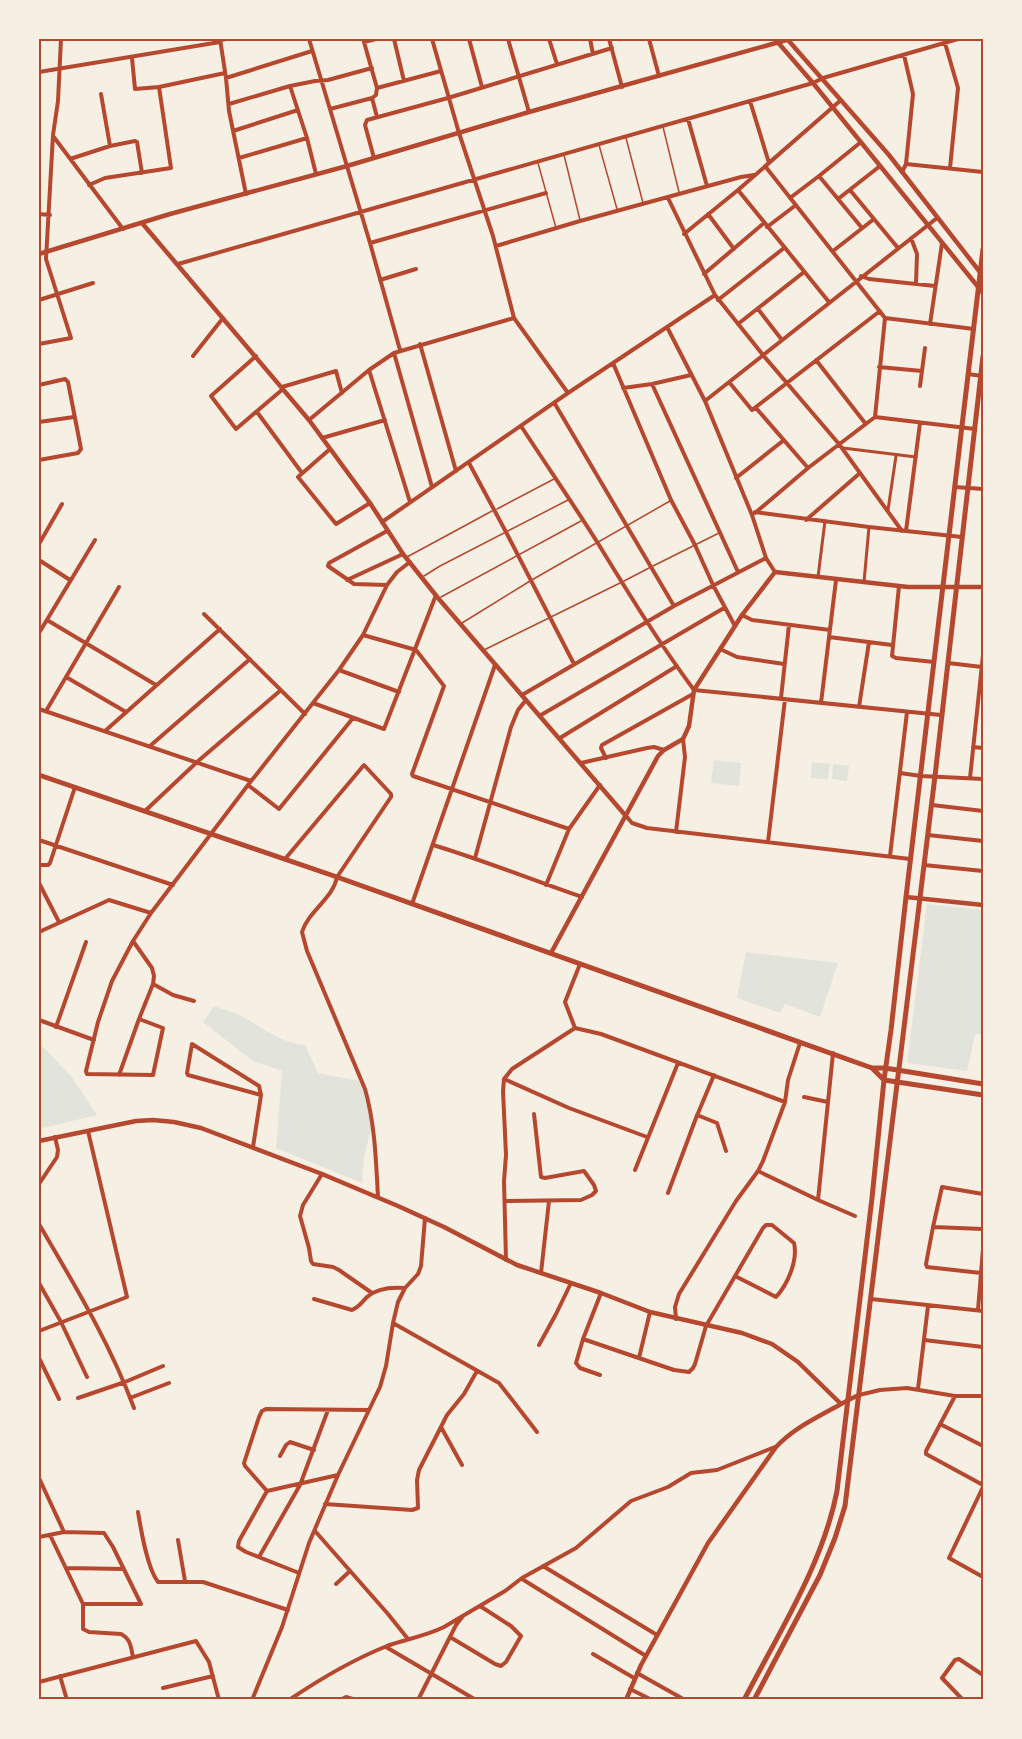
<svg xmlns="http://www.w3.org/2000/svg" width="1022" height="1739" viewBox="0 0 1022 1739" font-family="'Archivo Narrow',sans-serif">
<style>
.green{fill:#e2e4dc}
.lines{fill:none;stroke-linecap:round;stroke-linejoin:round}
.service{stroke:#b5482f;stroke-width:1.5}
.pedestrian{stroke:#b5482f;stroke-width:3}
.minor{stroke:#b5482f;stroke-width:4}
.tertiary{stroke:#b5482f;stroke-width:4.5}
.secondary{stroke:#b5482f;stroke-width:5}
.neatline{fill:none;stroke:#b5482f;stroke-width:2}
</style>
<rect width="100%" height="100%" fill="#f6efe4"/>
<path class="green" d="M714,760L741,763L739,786L711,783Z
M812,762L830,764L828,779L811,778Z
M833,764L849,766L847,781L832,779Z
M927,904L983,910V1034H975L967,1071L907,1063Z
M746,952L838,963L820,1017L785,1004L780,1013L737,998Z
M214,1006C222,1009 232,1011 241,1016C264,1028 278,1042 305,1045L318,1073L359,1081L367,1096L372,1125L364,1157L362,1183L276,1148L282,1071L253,1061L203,1022Z
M39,1043L71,1076L97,1115L39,1129Z"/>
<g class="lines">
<path class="service" d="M223,41L231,39
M663,127L679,192
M626,138L643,203
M599,145L617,209
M564,155L580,220
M538,163L556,228
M497,509L554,479
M407,557L492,511
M653,566L719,533
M424,576L440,566L568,500
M624,581L649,568
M441,597L581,521
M462,623L530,581L670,501
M484,650L620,583"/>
<path class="pedestrian" d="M843,448L916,457
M888,510L896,456
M818,577L825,521
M864,582L869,527"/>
<path class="minor" d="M220,39L226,78L229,111L246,194
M309,39L370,243L400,350
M394,39L404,81
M432,39L459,133L493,236L514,318L568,393
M469,39L482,87
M508,39L529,112
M549,39L557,64
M590,39L593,54
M609,39L622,87
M649,39L659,76
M945,43L958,88L950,168
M904,55L913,94L906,164
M132,58L135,89L159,87L225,73
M39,72L220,42
M226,78L312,51
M290,86L307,138L316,174
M377,88L441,71
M101,94L110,146
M372,98L377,117
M750,101L769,163
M229,104L290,86L315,81L328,80L372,68
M330,109L372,98L376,95L377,88L364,42L376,39
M688,119L707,186
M233,131L298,110
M53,136L123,229
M239,158L307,138
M374,158L365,125L367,120L448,98L612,48
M70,159L110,146L135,141L137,142L142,173
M765,166L885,318
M902,172L906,164L983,172
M819,176L862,228
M89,185L105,178L171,168L159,87
M738,190L829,302
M850,190L898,248
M668,198L715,295L763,355L839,444L902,531
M790,198L819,176L861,142
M838,199L880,166
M39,214L50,215
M708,214L734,249
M767,227L796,205
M684,234L738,190L841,100
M911,238L917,254L916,284
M370,243L546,193
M496,246L580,221L741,177L754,175
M833,251L874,219
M178,264L750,101L813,83L823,78L958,39
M704,274L764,223
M861,276L869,279L935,286
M380,280L416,269
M39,300L93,283
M718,300L784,248
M758,309L782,340
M885,318L974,329
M738,324L804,272
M930,324L942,243
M667,327L705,401L752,515L766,558L775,572
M39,344L71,338L46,259L53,135L58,101L61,39
M420,344L456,471
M394,353L432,487
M193,356L223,318
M256,356L211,396L236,429L283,389
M816,360L865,423
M613,363L671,500L695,545L713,585L735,626
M879,367L922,371
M369,370L410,502
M968,374L982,376
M729,382L752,410L880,311
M652,384L738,572
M39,385L65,379L68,382L81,449L78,453L39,460
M920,386L925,348
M282,387L336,371L342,393
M623,388L652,384L691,375
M705,401L937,218
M555,404L674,606
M756,408L808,468
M257,412L302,473
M875,417L975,429
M875,417L885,318
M309,420L369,370L394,353L514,318
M39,422L74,417
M521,426C547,466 574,505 599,545C629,594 659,643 694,690L941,715
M322,438L385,420
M330,449L298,477L336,524L370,503
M469,463L506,532L574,664
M736,478L784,440
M955,487L983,489
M755,512L869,527L962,537
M755,513L808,468L875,417
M806,520L860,473
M382,522L568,393L715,295
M387,531L329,563L328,566L354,584L387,585L397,572L410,562
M906,531L920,423
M39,544L62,504
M39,560L70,580
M347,580L403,554
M899,586L892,656L896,658L934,662
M204,614L305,714
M742,615L752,620L830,630
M47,620L156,685
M39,633L95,540
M363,635L416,650L444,686L412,774L413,776L569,829
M829,637L892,645
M720,649L737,657L784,664
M948,663L982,667
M339,670L399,692
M66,677L126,712
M522,695L674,606L766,558
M781,698L789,625
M313,703L384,729L436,595
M821,703L836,580
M859,707L869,642
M39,709L251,781
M46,711L119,587
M541,715L724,608
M105,731L220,629
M560,738L677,666
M150,746L250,659
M973,747L983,748
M606,758L601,748L602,745L693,694
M581,763L647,748L654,747L664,750
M900,773L921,776L983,779
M970,778L983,655
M248,785L279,809L353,718
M932,805L983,811
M145,811L197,762L281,690
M626,816L632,823L647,828L910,859
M676,832L685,757L683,739
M928,835L983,841
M39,840L173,885
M768,842L785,699
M433,845C483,860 532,880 582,897
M890,856L907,712
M475,858L511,727L518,710L526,700
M285,859L364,765L391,794V797L337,877C333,899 309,910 302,932L307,951L365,1089C375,1124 376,1161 378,1197
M39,865H48L50,863L75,787
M924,865L983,871
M39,883L59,922
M546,885L569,829L600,785
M412,904L495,665
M39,932L109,900L151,913
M153,984L173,995L194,1001
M139,1019L163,1028L153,1075L87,1074L86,1071L98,1022L112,981L133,941L151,913L248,785L339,670L363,635L387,585
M39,1020L94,1040
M56,1027L86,942
M575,1028L565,1002L580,964
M119,1075L139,1019L153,984L154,976L152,968L133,941
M504,1079L569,1108L647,1137
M804,1097L828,1102
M697,1115L717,1123L726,1151
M253,1147L261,1095L259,1086L192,1044L187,1073L188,1075L261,1095
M635,1170L678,1063
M758,1171L818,1200L855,1216
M322,1174L303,1205L300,1216L309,1248L311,1261L313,1264L333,1267L339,1270L372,1293
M39,1184L57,1157L58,1150L55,1137
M668,1193L696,1118L714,1075
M818,1200L833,1053
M505,1201L581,1200L592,1195L596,1191L594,1185L584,1171L545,1178L541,1177L534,1114
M39,1224C74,1284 110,1343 134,1408
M933,1227L942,1187L983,1194
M506,1260L504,1181L506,1155L503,1091L504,1079L512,1069L575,1028L601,1034L785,1102
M541,1273L549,1201
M981,1273L927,1267L926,1264L933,1227L983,1229
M39,1283L61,1322L87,1377
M314,1299L352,1310C359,1307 362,1302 367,1297C377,1288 392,1287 405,1288
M871,1299L983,1311
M978,1310L983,1249
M676,1319L675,1307L679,1294L736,1201L758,1171L763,1161L785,1102L788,1080L800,1043
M393,1323L499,1383L537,1432
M39,1331L127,1297L88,1131
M583,1339L674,1370L689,1372L693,1368L695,1364L706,1326L763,1228L766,1225H772L794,1243C798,1260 788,1284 776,1297L735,1276
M924,1340L983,1347
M539,1345L556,1314L571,1283
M39,1358L59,1399
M639,1358L650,1312
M600,1375L580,1368L576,1363L583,1339L601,1293
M918,1389L928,1306
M859,1395L880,1390L907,1388L955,1396H983
M955,1396L926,1451V1454L983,1485
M78,1398L125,1382L163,1366
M130,1398L169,1383
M940,1424L983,1446
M441,1427L462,1465
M280,1456L286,1445L290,1442L314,1450
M39,1478L64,1532
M983,1487L949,1558L983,1577
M267,1491L338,1475
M325,1504L412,1510L418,1508L417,1480L419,1470L447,1415L464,1394L477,1371
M138,1512C141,1530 147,1568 158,1582H203L288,1610
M315,1531L388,1614L408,1639
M50,1535L83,1604V1629L89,1632L121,1634C131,1639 131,1648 133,1657
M39,1537L64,1532L104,1533L113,1547L141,1604H83
M178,1540L185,1581
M259,1557L300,1485L328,1410
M543,1566L657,1635
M66,1568L124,1569
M299,1573L246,1552L238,1547L239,1541L267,1491L245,1466L244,1463L259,1417L262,1411L266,1409L369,1410
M522,1579L646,1656
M336,1584L350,1571
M450,1637L495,1664L501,1666L506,1662L521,1636L511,1626L480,1606
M386,1647L476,1700
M593,1654L634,1678
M637,1673L685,1700
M60,1676L67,1700
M39,1682L196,1641L209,1662L219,1700
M163,1688L213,1676
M630,1689L652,1700
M252,1700L282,1627L309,1543L338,1475L380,1387L386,1366L393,1323L398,1302L405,1288L418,1274L421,1266L425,1218
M289,1700C320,1679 352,1660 387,1646C406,1639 426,1636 444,1627L505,1591L522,1578L576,1548L631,1501L668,1487L691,1473L717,1470L775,1447
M340,1700L346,1697L356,1700
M418,1700L456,1625L463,1616
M963,1700L942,1678L955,1660L959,1659L983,1675"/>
<path class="tertiary" d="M775,39L813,83L983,293
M788,40L889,155L983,276
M142,223L309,420L370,503L403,554L438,598L625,815
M39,254L170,214L347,166L529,112L790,39
M906,897L983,905
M551,953L658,756L664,750L683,739L689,726L694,690L742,615L775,572L908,587H983
M39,1141L136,1121L153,1120L174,1122L201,1128L322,1174L398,1206L444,1227L517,1265L601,1293L650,1312L742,1333L772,1344L798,1362L841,1404
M626,1700L641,1665L708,1543L776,1447C792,1430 810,1421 830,1410C840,1405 849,1399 859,1395"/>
<path class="secondary" d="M39,775L337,877L872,1068H885L983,1084
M872,1068L884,1080L983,1095
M744,1700C778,1634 823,1564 837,1491L872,1198L884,1080L891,1030L906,897L983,249
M754,1700L820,1575L835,1538L845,1506L935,776L983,356"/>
</g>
<rect width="1022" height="1739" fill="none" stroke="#f6efe4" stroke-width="81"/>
<rect x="40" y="40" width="942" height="1658" class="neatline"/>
</svg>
